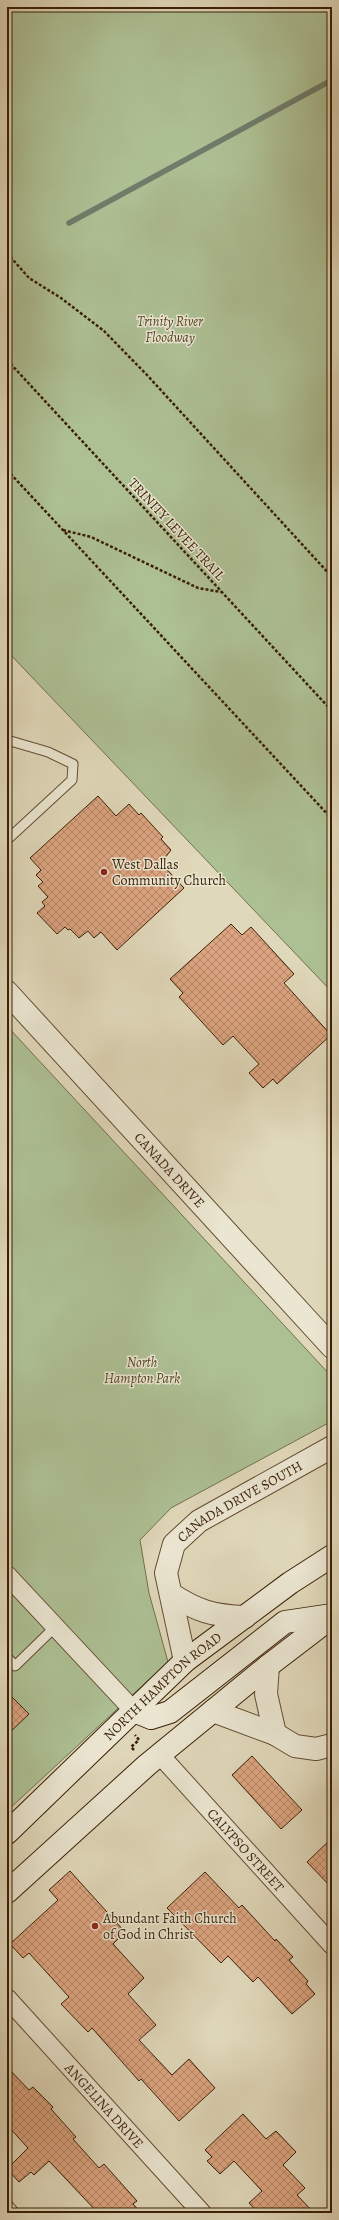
<svg xmlns="http://www.w3.org/2000/svg" width="339" height="2220" viewBox="0 0 339 2220" font-family="Alegreya,serif">
<style>
.green{fill:#adc094;stroke:#73704c}
.lines{fill:none;stroke-linecap:round;stroke-linejoin:round}
.stream{stroke:#707c6b;stroke-width:5.5}
.building{fill:url(#building-cross-hatch);stroke:#391f05}
.service-casing{stroke:#634d32;stroke-width:11}
.minor-casing{stroke:#634d32;stroke-width:20}
.tertiary-casing{stroke:#634d32;stroke-width:24}
.secondary-casing{stroke:#391f05;stroke-width:24}
.path{stroke:#391f05;stroke-width:2.5;stroke-dasharray:3 2;stroke-linecap:butt}
.service{stroke:#ebe6d2;stroke-width:9}
.minor{stroke:#ebe6d2;stroke-width:18}
.tertiary{stroke:#ebe6d2;stroke-width:22}
.secondary{stroke:#ebe6d2;stroke-width:22}
.poi-dot{fill:#8f2418;stroke:#ebe6d2;stroke-width:1.5}
.labels{text-anchor:middle;stroke-width:3;stroke-linejoin:round;paint-order:stroke}
.park-label{font-size:14px;font-style:italic;fill:#564729;stroke:#ebe6d2}
.street-label{font-size:14px;fill:#391f05;stroke:#ebe6d2}
.poi-label{font-size:14px;fill:#391f05;stroke:#ebe6d2;text-anchor:start}
</style>
<defs>
<pattern id="building-cross-hatch" width="8" height="8" patternUnits="userSpaceOnUse"><rect width="8" height="8" fill="#dca480"/><path d="M0 0l8 8M0 8l8-8" fill="none" stroke="#b38567"/></pattern>
</defs>
<rect width="100%" height="100%" fill="#e0d8ba"/>
<filter id="stains"><feTurbulence type="fractalNoise" baseFrequency=".005" numOctaves="4"/><feColorMatrix values="0 0 0 0 .2 0 0 0 0 .09 0 0 0 0 .02 0 0 0 .5 -.17"/></filter>
<radialGradient id="worn" r=".72"><stop offset=".6" stop-color="#630" stop-opacity="0"/><stop offset="1" stop-color="#630" stop-opacity=".3"/></radialGradient>
<path class="green" d="M7,7H332V992L7,651Z
M7,1026L332,1377V1421L171,1508L140,1540L149,1593L168,1662L7,1811Z"/>
<g class="lines">
<path class="stream" d="M69,223L332,80"/>
</g>
<path class="building" d="M98,796L116,816L129,804L139,815L141,813L163,837L161,839L171,850L161,863L184,888L117,950L101,932L94,938L88,931L79,938L70,929L68,930L65,927L57,934L37,913L45,906L42,902L48,897L38,886L43,882L36,875L41,870L30,858Z
M231,924L242,935L251,927L294,974L284,983L331,1035L277,1084L273,1079L263,1088L249,1073L259,1064L233,1036L223,1045L179,997L183,993L170,979Z
M7,1692L29,1714L7,1735Z
M252,1756L302,1810L281,1829L232,1775Z
M332,1838V1888L307,1862Z
M70,1871L125,1932L113,1944L144,1978L128,1994L156,2025L139,2040L172,2075L189,2059L215,2088L179,2121L141,2079L139,2081L92,2028L88,2032L61,2004L69,1997L29,1953L23,1958L10,1944L58,1900L49,1890Z
M205,1872L239,1908L242,1905L275,1941L276,1939L293,1957L289,1960L308,1981L306,1984L315,1994L292,2014L258,1977L253,1982L228,1956L221,1963L167,1908Z
M7,2067L29,2090L33,2087L53,2107L51,2109L76,2137L73,2139L99,2168L104,2164L137,2201L133,2204L141,2213H98L49,2161L34,2175L31,2172L19,2182L7,2169L28,2148L7,2125Z
M243,2114L266,2139L276,2131L296,2152L283,2165L305,2188L297,2195L314,2213H258L249,2203L262,2191L234,2161L220,2174L207,2161L212,2157L205,2150Z"/>
<g class="lines">
<defs>
<path id="service" d="M7,740L48,752L73,764L72,780L7,840
M7,1657L15,1666L55,1627
M7,2204L15,2213"/>
<g id="minor">
<path d="M7,1575L134,1711"/>
<path id="s1" d="M160,1755L332,1945"/>
<path id="s2" d="M7,1998L202,2213"/>
</g>
<g id="tertiary">
<path id="s3" d="M7,992L332,1347"/>
<path d="M171,1594C197,1611 213,1616 245,1617"/>
<path id="s4" d="M185,1661L166,1573L174,1544L199,1521L332,1447"/>
<path d="M268,1666L266,1694L275,1734"/>
<path d="M213,1711L275,1734L295,1746L316,1749L332,1745"/>
</g>
<g id="secondary">
<path d="M134,1711L151,1718L170,1712L285,1622L332,1615"/>
<path id="s5" d="M7,1833L185,1661L290,1583L332,1556"/>
<path d="M7,1892L147,1765L268,1666L332,1617"/>
</g>
</defs>
<use href="#service" class="service-casing"/>
<use href="#minor" class="minor-casing"/>
<use href="#tertiary" class="tertiary-casing"/>
<use href="#secondary" class="secondary-casing"/>
<path class="path" d="M7,253L29,278L61,298L104,331L147,375L332,577
M7,360L332,711
M7,470L332,819
M63,530L91,537L198,588L221,592
M134,1750L131,1747L139,1740L135,1735"/>
<use href="#service" class="service"/>
<use href="#minor" class="minor"/>
<use href="#tertiary" class="tertiary"/>
<use href="#secondary" class="secondary"/>
</g>
<g class="poi-dot">
<circle cx="104" cy="872" r="4"/>
<circle cx="95" cy="1926" r="4"/>
</g>
<g class="labels">
<g class="park-label">
<text x="170" y="326">Trinity River<tspan x="170" dy="16">Floodway</tspan></text>
<text x="142" y="1367">North<tspan x="142" dy="16">Hampton Park</tspan></text>
</g>
<g class="street-label">
<text transform="translate(177 529) rotate(47)" y="5">TRINITY LEVEE TRAIL</text>
<text dy="5" stroke="none"><textPath href="#s3" startOffset="241">CANADA DRIVE</textPath></text>
<text dy="5" stroke="none"><textPath href="#s4" startOffset="199">CANADA DRIVE SOUTH</textPath></text>
<text dy="5" stroke="none"><textPath href="#s5" startOffset="214">NORTH HAMPTON ROAD</textPath></text>
<text dy="5" stroke="none"><textPath href="#s1" startOffset="128">CALYPSO STREET</textPath></text>
<text dy="5" stroke="none"><textPath href="#s2" startOffset="145">ANGELINA DRIVE</textPath></text>
</g>
<g class="poi-label">
<text x="112" y="869">West Dallas<tspan x="112" dy="16">Community Church</tspan></text>
<text x="103" y="1923">Abundant Faith Church<tspan x="103" dy="16">of God in Christ</tspan></text>
</g>
</g>
<rect width="339" height="2220" fill="none" stroke="#e0d8ba" stroke-width="24"/>
<rect x="8" y="8" width="323" height="2204" fill="none" stroke="#391f05" stroke-width="2"/>
<rect x="12" y="12" width="315" height="2196" fill="none" stroke="#391f05"/>
<rect width="100%" height="100%" filter="url(#stains)"/>
<rect width="100%" height="100%" fill="url(#worn)"/>
</svg>
